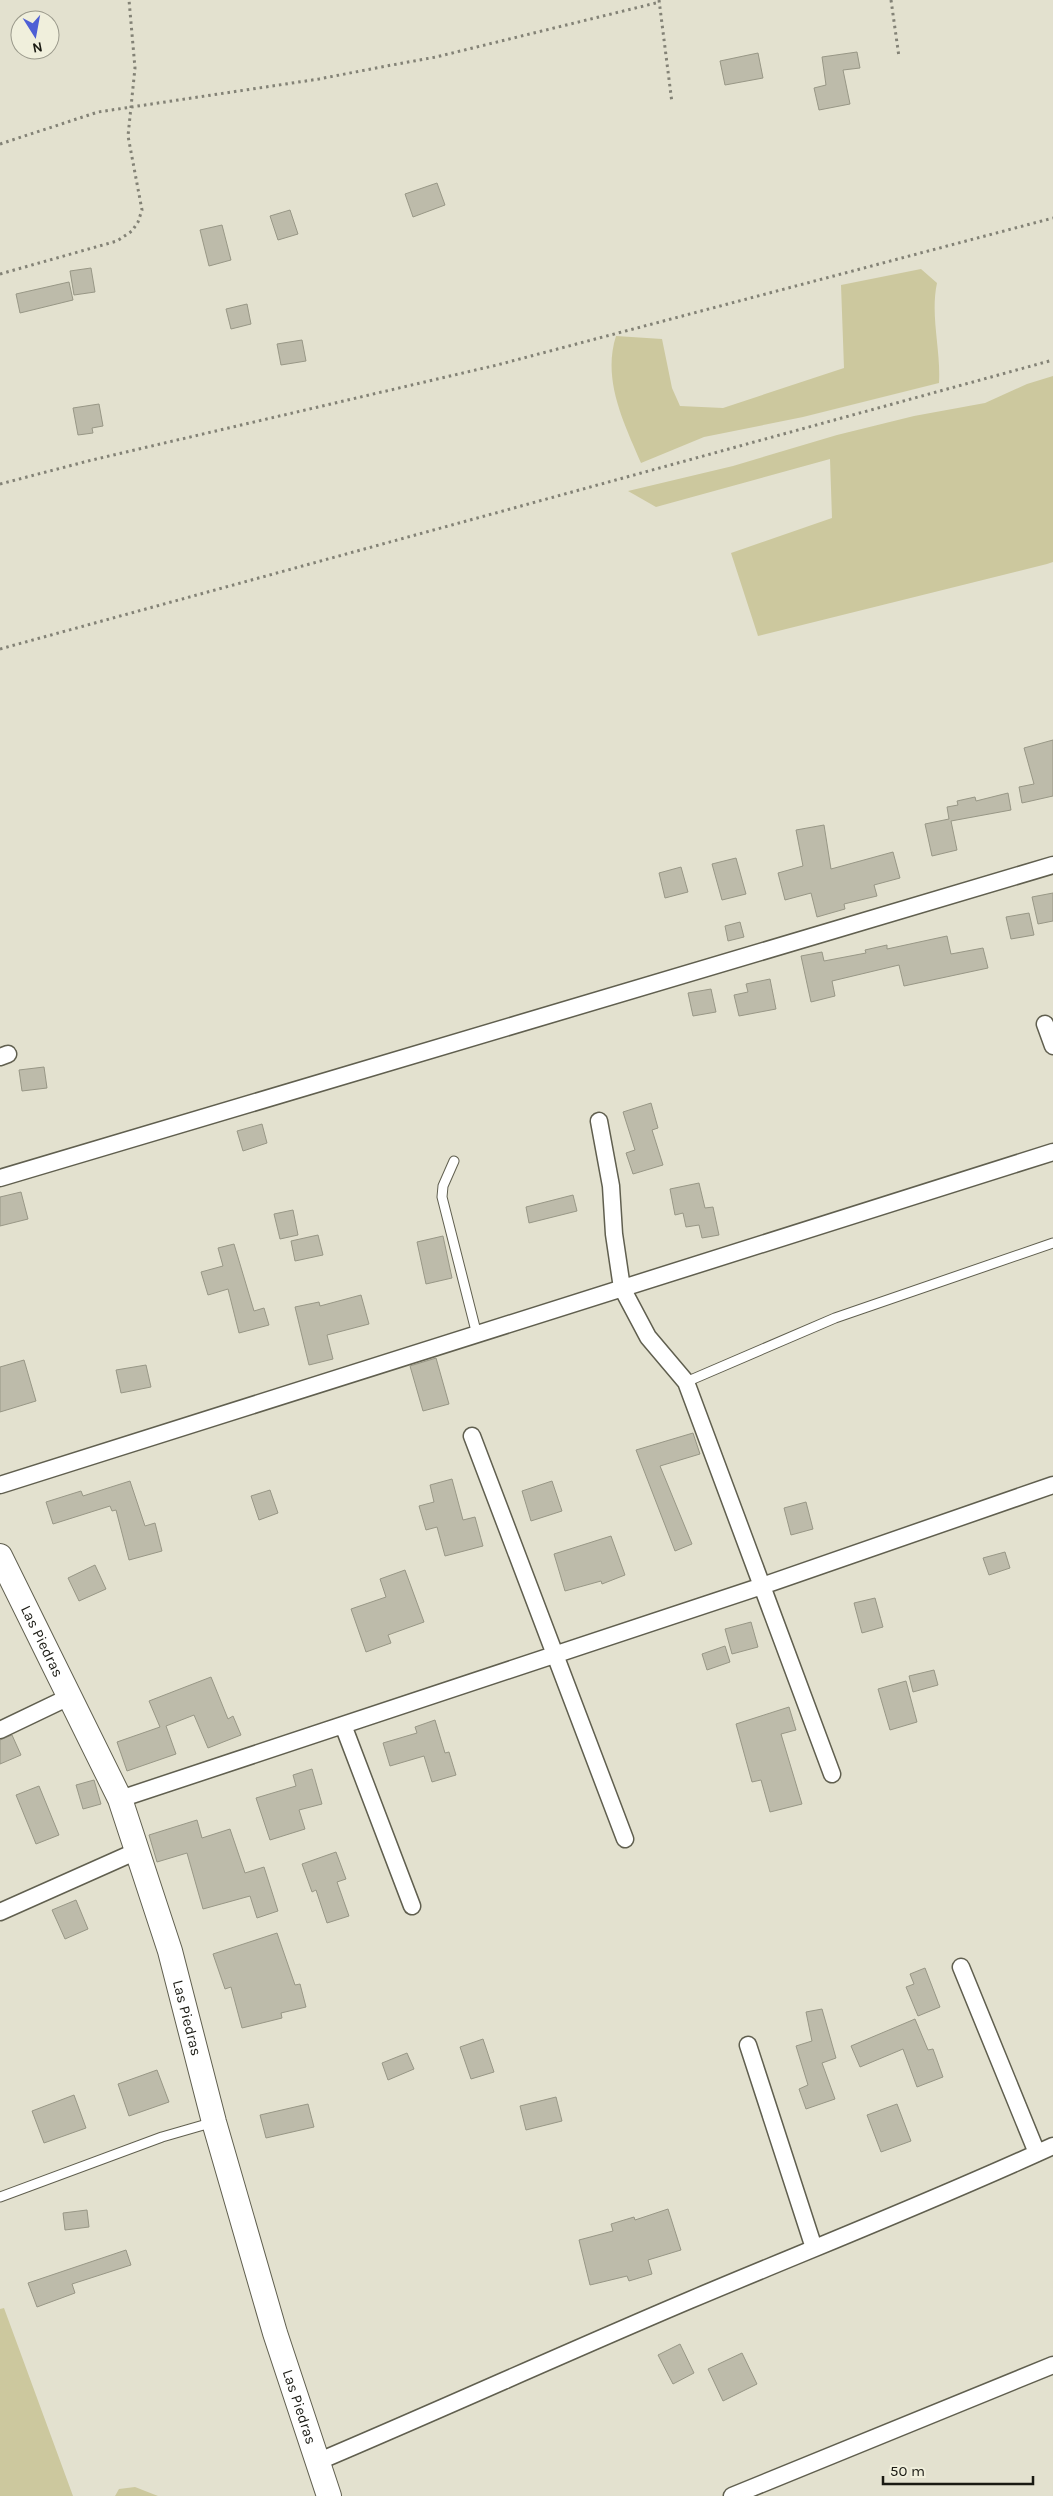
<svg xmlns="http://www.w3.org/2000/svg" width="1053" height="2496" viewBox="0 0 1053 2496" font-family="Karla,sans-serif">
<style>
.green{fill:#ccc89e}
.building{fill:#bdbbaa;stroke:#989786}
.lines{fill:none;stroke-linecap:round;stroke-linejoin:round}
.lane-casing{stroke:#605f4f;stroke-width:11}
.street-casing{stroke:#605f4f;stroke-width:19}
.secondary-casing{stroke:#605f4f;stroke-width:26}
.path{stroke:#838276;stroke-width:3;stroke-dasharray:2.5 4;stroke-linecap:butt}
.lane{stroke:#fff;stroke-width:9}
.street{stroke:#fff;stroke-width:16}
.secondary{stroke:#fff;stroke-width:24}
.labels{text-anchor:middle;stroke-width:4;stroke-linejoin:round;paint-order:stroke}
.street-label{font-size:15px;fill:#191912;stroke:#f0efdc}
</style>
<rect width="100%" height="100%" fill="#e3e1cf"/>
<path class="green" d="M921,269L937,283C930,316 941,350 939,383L803,417L704,437L641,463C624,423 602,380 616,336L662,339L672,388L680,406L723,408L844,368L841,285Z
M1053,376V562L1047,564L758,636L731,553L832,518L830,459L656,507L628,491L733,466L837,435L914,416L985,403L1027,384Z
M4,2308L73,2496H0V2309Z
M135,2487L158,2496H115L119,2489Z"/>
<path class="building" d="M857,52L860,68L843,70L850,104L819,110L814,88L826,85L822,57Z
M758,53L763,78L725,85L720,61Z
M437,183L445,205L413,217L405,194Z
M290,210L298,234L278,240L270,216Z
M222,225L231,260L209,266L200,230Z
M91,268L95,292L74,295L70,271Z
M69,282L73,300L20,313L16,294Z
M247,304L251,324L231,329L226,309Z
M302,340L306,361L281,365L277,344Z
M99,404L103,426L92,428L93,433L78,435L73,408Z
M1053,740V796L1022,803L1019,787L1034,784L1024,748Z
M1008,793L1011,810L951,821L957,850L932,856L925,824L949,819L947,807L958,805L957,801L975,797L976,801Z
M824,825L831,869L893,852L900,878L874,885L877,896L844,904L845,909L817,917L811,893L785,900L778,873L803,866L796,830Z
M736,858L746,894L722,900L712,864Z
M681,867L688,892L665,898L659,873Z
M1053,893V921L1038,924L1032,897Z
M1029,913L1034,935L1011,939L1006,917Z
M740,922L744,937L728,941L725,926Z
M947,936L951,954L983,948L988,968L904,986L899,965L832,981L835,996L811,1002L801,956L822,952L824,961L866,953L865,950L887,945V949Z
M770,979L776,1009L739,1016L734,995L748,992L746,984Z
M711,989L716,1012L693,1016L688,993Z
M44,1067L47,1088L22,1091L19,1070Z
M651,1103L658,1128L652,1130L663,1165L633,1174L626,1153L635,1150L623,1112Z
M262,1124L267,1143L243,1151L237,1131Z
M699,1183L705,1208L713,1207L719,1235L702,1238L699,1225L686,1227L683,1213L675,1215L670,1189Z
M21,1192L28,1219L0,1226V1197Z
M573,1195L577,1211L529,1223L526,1207Z
M293,1210L298,1235L280,1239L274,1214Z
M318,1235L323,1255L295,1261L291,1241Z
M443,1236L452,1278L426,1284L417,1242Z
M234,1244L254,1311L264,1308L269,1325L239,1333L228,1289L208,1295L201,1272L223,1266L218,1248Z
M361,1295L369,1324L327,1335L333,1359L309,1365L295,1307L319,1302L320,1306Z
M436,1358L449,1404L423,1411L410,1366Z
M24,1360L36,1401L0,1412V1367Z
M146,1365L151,1387L121,1393L116,1370Z
M693,1433L700,1454L660,1466L692,1544L675,1551L636,1450Z
M452,1479L463,1520L475,1517L483,1546L445,1556L437,1527L426,1530L419,1506L434,1502L430,1485Z
M130,1481L145,1526L155,1523L162,1551L129,1560L116,1510L112,1511L110,1506L53,1524L46,1502L81,1491L83,1496Z
M552,1481L562,1511L531,1521L522,1491Z
M270,1490L278,1513L259,1520L251,1496Z
M806,1502L813,1529L791,1535L784,1508Z
M611,1536L625,1575L602,1584L601,1581L565,1591L554,1554Z
M1005,1552L1010,1568L989,1575L983,1558Z
M95,1565L106,1589L79,1601L68,1578Z
M405,1570L424,1622L388,1635L391,1643L366,1652L351,1609L386,1597L380,1579Z
M875,1598L883,1627L862,1633L854,1603Z
M751,1622L758,1647L732,1654L725,1629Z
M725,1646L730,1662L707,1670L702,1654Z
M934,1670L938,1685L913,1692L909,1676Z
M211,1677L228,1719L233,1716L241,1735L208,1748L194,1715L166,1726L176,1754L127,1771L117,1742L160,1727L149,1701Z
M906,1681L917,1722L890,1730L878,1689Z
M789,1707L796,1730L781,1734L802,1804L770,1812L761,1780L752,1782L736,1724Z
M435,1720L445,1753L449,1752L456,1775L432,1782L424,1756L390,1766L383,1743L417,1733L415,1727Z
M12,1735L21,1755L0,1764V1740Z
M312,1769L322,1804L299,1810L305,1829L270,1840L256,1798L296,1786L293,1775Z
M94,1780L101,1804L83,1809L76,1785Z
M39,1786L59,1835L36,1844L16,1795Z
M197,1820L202,1838L230,1829L245,1873L264,1867L278,1911L257,1918L250,1896L203,1909L187,1853L157,1862L149,1835Z
M336,1852L346,1879L337,1882L349,1916L327,1923L316,1890L312,1892L302,1864Z
M76,1900L88,1929L65,1939L52,1910Z
M277,1933L295,1985L300,1984L306,2007L281,2013L282,2018L242,2028L231,1987L225,1989L213,1954Z
M925,1968L940,2007L918,2016L906,1987L914,1984L910,1974Z
M822,2009L836,2058L822,2063L835,2099L806,2109L799,2089L808,2085L796,2046L812,2041L806,2012Z
M915,2019L928,2050L933,2049L943,2077L917,2087L903,2049L860,2067L851,2046Z
M483,2039L494,2072L471,2079L460,2047Z
M407,2053L414,2069L388,2080L382,2063Z
M157,2070L169,2102L129,2116L118,2084Z
M74,2095L86,2128L44,2143L32,2111Z
M556,2097L562,2121L526,2130L520,2106Z
M308,2104L314,2127L266,2138L260,2115Z
M897,2104L911,2141L881,2152L867,2115Z
M668,2209L681,2250L648,2260L652,2274L629,2281L627,2276L590,2285L579,2240L613,2231L611,2224L634,2217L635,2220Z
M87,2210L89,2227L65,2230L63,2213Z
M126,2250L131,2265L72,2284L75,2293L37,2307L28,2283Z
M680,2344L694,2373L673,2384L658,2355Z
M742,2353L757,2384L723,2401L708,2369Z"/>
<g class="lines">
<defs>
<path id="lane" d="M454,1161L443,1186L442,1197L477,1335
M686,1382L835,1318L1053,1243
M0,2197L162,2137L214,2122"/>
<path id="street" d="M1045,1024L1053,1046
M0,1057L8,1054
M599,1121L611,1186L614,1234L622,1288L648,1337L686,1382L832,1774
M0,1178L1053,865
M472,1436L625,1839
M0,1485L1053,1152
M343,1725L412,1906
M0,1730L69,1697
M120,1799L762,1586L1053,1485
M0,1912L137,1851
M961,1967L1037,2153
M748,2045L814,2248
M317,2462C442,2409 565,2353 690,2300C811,2249 933,2201 1053,2146
M732,2496L1053,2365"/>
<g id="secondary">
<path id="s1" d="M0,1556L120,1799L170,1951L214,2122L275,2333L329,2496"/>
</g>
</defs>
<use href="#lane" class="lane-casing"/>
<use href="#street" class="street-casing"/>
<use href="#secondary" class="secondary-casing"/>
<path class="path" d="M659,0L672,103
M891,0L899,57
M0,144L98,112L319,79L381,67L436,57L660,2
M0,274L117,241L132,231L138,222L142,210L128,136L135,68L129,0
M0,484L92,460L497,365L1053,218
M0,649L1053,360"/>
<use href="#lane" class="lane"/>
<use href="#street" class="street"/>
<use href="#secondary" class="secondary"/>
</g>
<g class="labels">
<g class="street-label">
<text dy="5" stroke="none"><textPath href="#s1" startOffset="95">Las Piedras</textPath></text>
<text dy="5" stroke="none"><textPath href="#s1" startOffset="500">Las Piedras</textPath></text>
<text dy="5" stroke="none"><textPath href="#s1" startOffset="905">Las Piedras</textPath></text>
</g>
</g>
<g transform="translate(35 35) rotate(169)"><circle r="24" fill="#f0efdc" stroke="#9a998b"/>
<path d="M0-4L9 19L0 12L-9 19Z" fill="#4e5fd5"/>
<text y="-8" font-size="14" font-weight="bold" text-anchor="middle" fill="#191912">N</text>
</g>
<path d="M883 2476v8h150v-8" fill="none" stroke="#191912" stroke-width="2.5"/>
<text x="890" y="2476" font-size="15" fill="#191912" stroke="#f0efdc" stroke-width="4" paint-order="stroke">50 m</text>
</svg>
